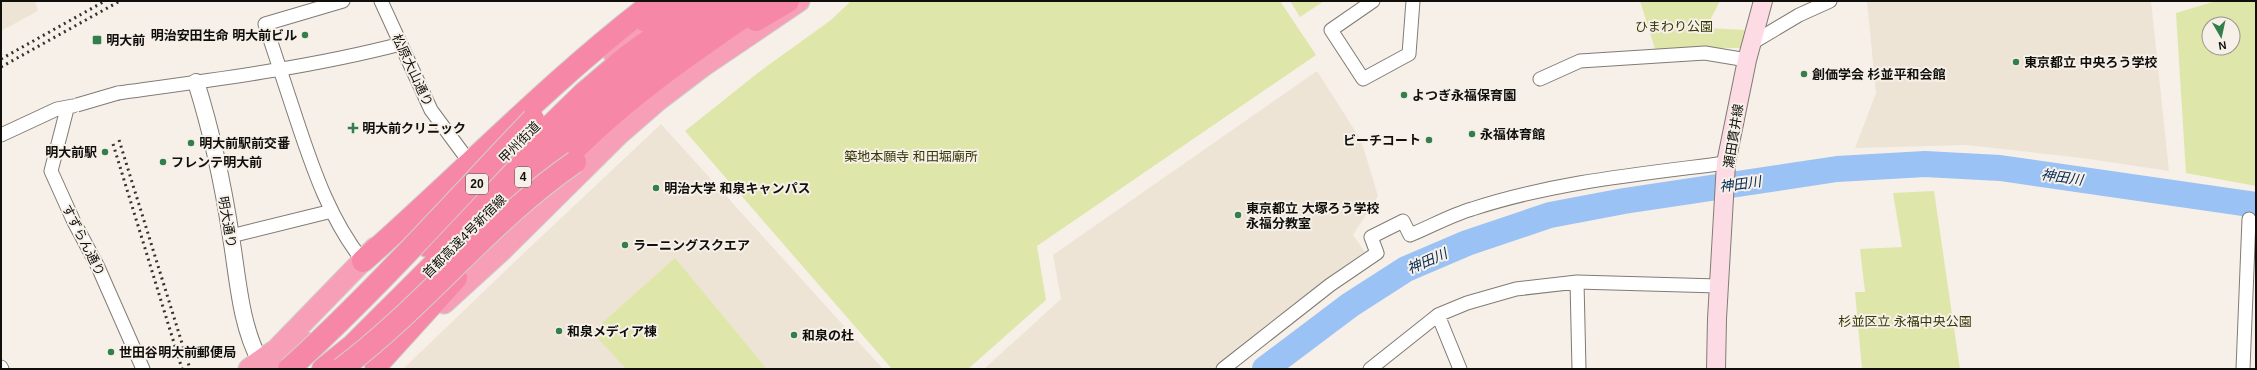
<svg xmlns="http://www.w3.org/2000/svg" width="2257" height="370" viewBox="0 0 2257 370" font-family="Arial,'Noto Sans JP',sans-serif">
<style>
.built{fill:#eee4d6}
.green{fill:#dfe6aa;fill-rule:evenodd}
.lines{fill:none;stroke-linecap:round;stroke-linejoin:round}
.river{stroke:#9bc2f5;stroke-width:26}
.minor-casing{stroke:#807b74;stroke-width:15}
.tertiary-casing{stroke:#807b74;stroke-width:18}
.secondary-casing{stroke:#807b74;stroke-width:20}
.trunk-casing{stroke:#cfcfce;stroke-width:23}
.motorway-casing{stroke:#cfcfce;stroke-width:24}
.minor{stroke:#fff;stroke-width:13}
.tertiary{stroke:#fff;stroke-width:16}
.secondary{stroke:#fddbe4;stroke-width:18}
.trunk{stroke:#f89fb8;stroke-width:21}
.motorway{stroke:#f787a6;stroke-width:22}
.rail{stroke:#34322e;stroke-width:3;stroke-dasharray:2 4;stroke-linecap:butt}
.minor-bridge-casing{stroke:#807b74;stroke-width:15;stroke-linecap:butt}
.motorway-bridge-casing{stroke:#cfcfce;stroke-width:24;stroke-linecap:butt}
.minor-bridge{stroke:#fff;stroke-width:13}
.motorway-bridge{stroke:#f787a6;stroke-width:22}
.poi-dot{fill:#347e4b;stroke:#f6f0e8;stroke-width:1.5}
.labels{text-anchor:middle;stroke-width:4;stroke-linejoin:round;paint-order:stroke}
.shield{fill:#f6f0e8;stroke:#55524e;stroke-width:1}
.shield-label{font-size:12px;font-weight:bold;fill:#100f0c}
.park-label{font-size:13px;fill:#353806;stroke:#f6f0e8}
.poi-label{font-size:13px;font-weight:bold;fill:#100f0c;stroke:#f6f0e8;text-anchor:start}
.street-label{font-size:13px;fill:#100f0c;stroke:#f6f0e8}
.water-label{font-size:14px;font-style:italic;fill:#022855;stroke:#f6f0e8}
</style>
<rect width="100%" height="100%" fill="#f6f0e8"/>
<path class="built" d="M1,1H35L38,11L1,31Z
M1867,1H2151L2169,171L2082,158L1966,145L1855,148L1876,93Z
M1317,71L1361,140L1378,196L1353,235L1365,252L1214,369H984L1061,299L1053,255Z
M661,124L883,369H403L526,251Z"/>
<path class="green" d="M851,1H1280L1316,55L1037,246L1046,300L968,369H892L685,131L759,72L831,20Z
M1290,1H1324L1300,17Z
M1640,1H1720L1706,28L1747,30L1741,48H1705L1656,52Z
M2216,1H2256V186L2186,173L2176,13ZM2209,24H2233V48H2209Z
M1934,191L1960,369H1862L1855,292H1865L1860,249L1902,247L1893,193Z
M675,258L767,369H626L592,332Z"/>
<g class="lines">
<path class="river" d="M1265,369L1350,305L1406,269L1467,243L1550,215L1624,201L1837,169L1925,164L2000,168L2256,205"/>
<defs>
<path id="minor" d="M343,1L265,24C276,57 287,91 298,124C314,172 331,221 363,261
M381,1L431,110L465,156
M1373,1L1331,30L1363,79L1409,54L1413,1
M1752,43L1799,15L1830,1
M1540,79L1580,61L1705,53L1747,60
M118,93C212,80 308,68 401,44
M67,109L51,171L74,222L98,267L143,369
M1,135L57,109L73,106
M231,236L332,211
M1577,282L1579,369
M1438,315L1460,369
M1,367L2,369
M1223,369L1330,285L1377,253L1371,237L1403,221L1410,235C1430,227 1451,215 1472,209C1554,182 1641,174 1726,163
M1370,369L1438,315L1467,303L1516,289L1577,282L1718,286
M2243,369L2249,219"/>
<path id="tertiary" d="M196,82C212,133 223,184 231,237C238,278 240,324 260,361"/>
<path id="secondary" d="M1716,369L1717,319L1726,163L1747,60L1763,1"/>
<path id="trunk" d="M614,54L685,1
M444,303L501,251L619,134L657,101L703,66L799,1
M249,369L277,349L375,248
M270,369L304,342"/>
<path id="motorway" d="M756,20L788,1
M646,21L673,1
M552,173C615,104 690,53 767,1
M427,246L584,93L625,58L704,1
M363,261C461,175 551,80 655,1
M376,366L456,278
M323,369L353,345L384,314C496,204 603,85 737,1"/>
</defs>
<use href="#minor" class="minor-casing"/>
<use href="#tertiary" class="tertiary-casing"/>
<use href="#secondary" class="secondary-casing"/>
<use href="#trunk" class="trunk-casing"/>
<use href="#motorway" class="motorway-casing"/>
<use href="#minor" class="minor"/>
<use href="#tertiary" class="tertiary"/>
<use href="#secondary" class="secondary"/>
<use href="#trunk" class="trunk"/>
<use href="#motorway" class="motorway"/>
<path class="rail" d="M1,59L105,1
M1,67L120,1
M119,140L190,369
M113,144L182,369"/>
<defs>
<path id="minor-bridge" d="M77,105L118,93"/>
<path id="motorway-bridge" d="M289,369C375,291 453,203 533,119
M341,369C425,306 489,221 575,162"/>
</defs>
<use href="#minor-bridge" class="minor-bridge-casing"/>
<use href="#motorway-bridge" class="motorway-bridge-casing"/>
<use href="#minor-bridge" class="minor-bridge"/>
<use href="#motorway-bridge" class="motorway-bridge"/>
</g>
<g class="poi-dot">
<circle cx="305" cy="35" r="4"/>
<rect x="92" y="35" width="10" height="10" rx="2"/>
<circle cx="2016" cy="62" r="4"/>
<circle cx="1804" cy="74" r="4"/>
<circle cx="1404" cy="95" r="4"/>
<path d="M351 122h4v4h4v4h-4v4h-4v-4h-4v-4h4z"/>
<circle cx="1472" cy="134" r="4"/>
<circle cx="1429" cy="140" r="4"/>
<circle cx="191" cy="143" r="4"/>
<circle cx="105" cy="152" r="4"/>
<circle cx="163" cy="162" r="4"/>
<circle cx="656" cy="188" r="4"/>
<circle cx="1238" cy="215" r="4"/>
<circle cx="625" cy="245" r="4"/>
<circle cx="559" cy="331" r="4"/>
<circle cx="794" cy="335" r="4"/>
<circle cx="111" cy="352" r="4"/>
</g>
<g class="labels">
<g class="shield">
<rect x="515" y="167" width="16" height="20" rx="3"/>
<rect x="466" y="174" width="22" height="20" rx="3"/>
</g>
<g class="shield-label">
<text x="523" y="181">4</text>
<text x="477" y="188">20</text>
</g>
<g class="park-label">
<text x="1674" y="31">ひまわり公園</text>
<text x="911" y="161">築地本願寺 和田堀廟所</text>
<text x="1905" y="326">杉並区立 永福中央公園</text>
</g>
<g class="poi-label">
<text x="297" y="40" text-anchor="end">明治安田生命 明大前ビル</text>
<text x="106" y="45">明大前</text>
<text x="2024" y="67">東京都立 中央ろう学校</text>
<text x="1812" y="79">創価学会 杉並平和会館</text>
<text x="1412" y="100">よつぎ永福保育園</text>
<text x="362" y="133">明大前クリニック</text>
<text x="1480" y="139">永福体育館</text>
<text x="1421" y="145" text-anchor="end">ビーチコート</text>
<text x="199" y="148">明大前駅前交番</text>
<text x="97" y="157" text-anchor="end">明大前駅</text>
<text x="171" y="167">フレンテ明大前</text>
<text x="664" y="193">明治大学 和泉キャンパス</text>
<text x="1246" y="213">東京都立 大塚ろう学校<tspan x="1246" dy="15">永福分教室</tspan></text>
<text x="633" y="250">ラーニングスクエア</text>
<text x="567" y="336">和泉メディア棟</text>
<text x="802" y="340">和泉の杜</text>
<text x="119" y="357">世田谷明大前郵便局</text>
</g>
<g class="street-label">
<text transform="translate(413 70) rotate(65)" y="5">松原大山通り</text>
<text transform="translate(1733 136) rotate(-81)" y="5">瀬田貫井線</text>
<text transform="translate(519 142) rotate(-45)" y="5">甲州街道</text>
<text transform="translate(228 222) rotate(80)" y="5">明大通り</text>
<text transform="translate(464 236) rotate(-45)" y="5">首都高速4号新宿線</text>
<text transform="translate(84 240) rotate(63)" y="5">すずらん通り</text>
</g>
<g class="water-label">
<text transform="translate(2062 177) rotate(8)" y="5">神田川</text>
<text transform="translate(1740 184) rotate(-8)" y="5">神田川</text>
<text transform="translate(1427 261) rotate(-24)" y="5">神田川</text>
</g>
</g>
<rect width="2257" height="370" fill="none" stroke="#100f0c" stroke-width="4"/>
<g transform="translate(2221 36) rotate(171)"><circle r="19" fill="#f6f0e8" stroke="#9a9690"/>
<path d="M0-3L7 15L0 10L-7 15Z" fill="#347e4b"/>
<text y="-6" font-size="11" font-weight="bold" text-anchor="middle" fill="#100f0c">N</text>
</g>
</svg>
